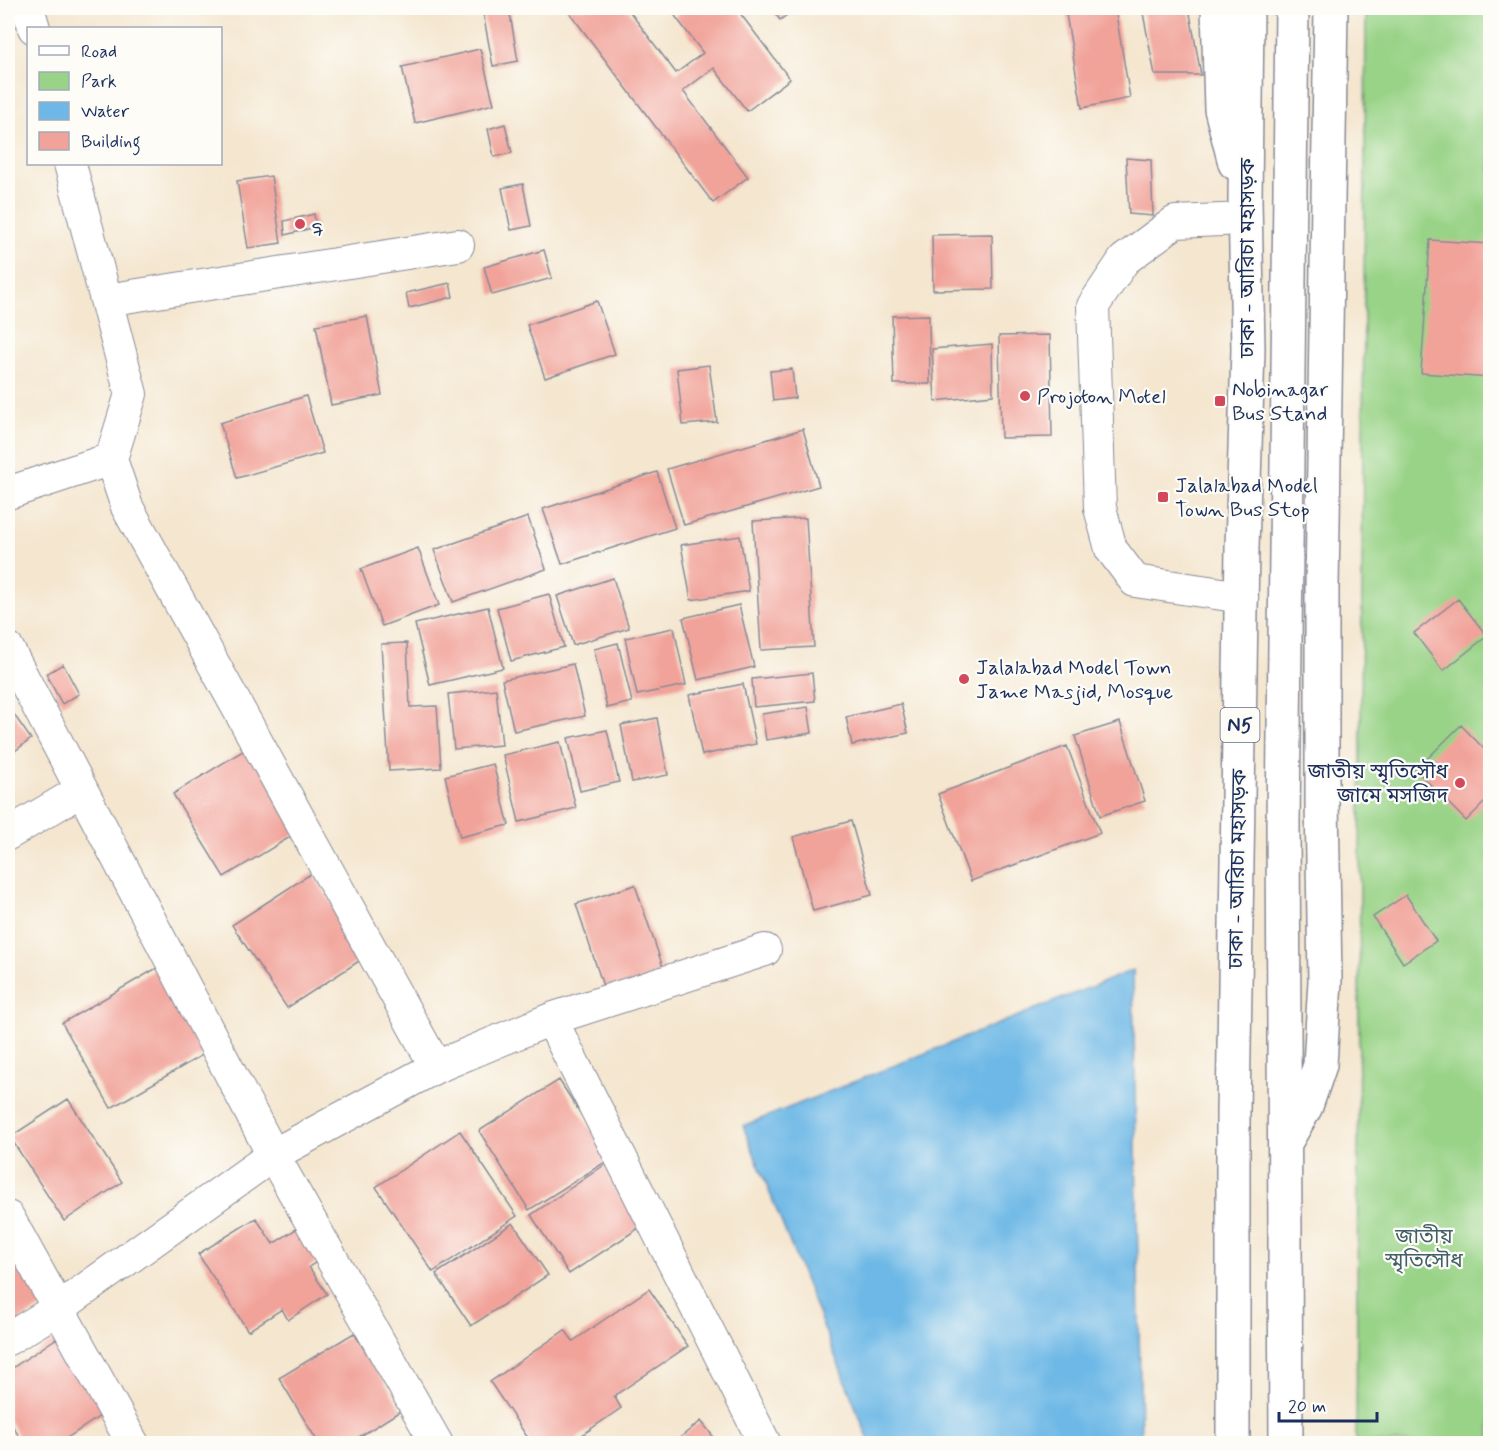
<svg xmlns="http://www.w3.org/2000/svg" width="1498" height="1451" viewBox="0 0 1498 1451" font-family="Mynerve,'Noto Sans Bengali',sans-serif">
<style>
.green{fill:#99d387;stroke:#5a8172;stroke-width:1.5}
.water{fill:#6db8e6;stroke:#4474a2;stroke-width:1.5}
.building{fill:#f1a39a}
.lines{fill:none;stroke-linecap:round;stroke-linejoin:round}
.minor-casing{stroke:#888a96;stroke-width:34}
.highway-casing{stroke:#888a96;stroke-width:36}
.minor{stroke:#fff;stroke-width:32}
.highway{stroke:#fff;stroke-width:33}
.poi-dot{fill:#d1495b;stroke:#fdfcf7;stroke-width:2}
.labels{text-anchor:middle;stroke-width:4.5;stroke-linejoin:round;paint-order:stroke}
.shield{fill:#fdfcf7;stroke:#5f6c8c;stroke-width:1.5}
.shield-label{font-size:20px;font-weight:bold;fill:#1b2f5e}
.poi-label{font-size:21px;fill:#1b2f5e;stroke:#fdfcf7;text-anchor:start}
.street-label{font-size:21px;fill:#1b2f5e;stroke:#fdfcf7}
.park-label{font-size:21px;fill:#41606a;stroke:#fdfcf7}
</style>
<rect width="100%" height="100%" fill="#fdfcf7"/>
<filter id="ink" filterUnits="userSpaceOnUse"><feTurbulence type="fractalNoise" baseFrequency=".0167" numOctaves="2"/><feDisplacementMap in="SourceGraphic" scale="12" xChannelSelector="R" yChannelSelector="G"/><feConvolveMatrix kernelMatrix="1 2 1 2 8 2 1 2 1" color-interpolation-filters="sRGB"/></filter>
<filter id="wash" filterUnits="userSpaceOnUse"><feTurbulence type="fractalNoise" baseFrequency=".008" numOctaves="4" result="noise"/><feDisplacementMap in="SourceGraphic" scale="24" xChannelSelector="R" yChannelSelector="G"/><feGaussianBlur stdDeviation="1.35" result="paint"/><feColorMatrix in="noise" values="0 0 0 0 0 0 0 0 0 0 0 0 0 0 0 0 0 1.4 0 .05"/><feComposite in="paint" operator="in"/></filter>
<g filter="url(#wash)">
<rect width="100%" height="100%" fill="#f4e6cf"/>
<path class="green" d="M1366,8H1490V1443H1356Z"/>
<path class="water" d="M1133,970L1141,1443H870L743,1126Z"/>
<g id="blocks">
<path class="building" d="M482,8H509L518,61L493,66Z
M566,8H627L676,73L703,53L675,16L686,8H736L790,79L747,111L714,68L683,91L748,177L713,203Z
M771,8H797L780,20Z
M1065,8H1115L1130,98L1082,108Z
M1142,8H1189L1201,75H1155Z
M480,49L494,104L415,123L402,67Z
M505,124L512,153L494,157L488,129Z
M1126,158L1151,160L1153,216L1129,214Z
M271,176L281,243L248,248L237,181Z
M523,184L531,226L511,230L502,188Z
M314,214L316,227L285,235L284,221Z
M992,234L993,289L933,290L932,235Z
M1430,240L1490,244V378L1421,373Z
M544,250L552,278L492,295L484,267Z
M450,283L453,297L409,308L406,293Z
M597,301L615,354L545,378L527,325Z
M929,315L930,384H894L892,316Z
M367,316L382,395L331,405L316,325Z
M1050,335L1052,437L1001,438L999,336Z
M992,344L993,395L935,401L932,349Z
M709,365L717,422L683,425L677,369Z
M792,369L795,398L773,401L770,371Z
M306,396L323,453L237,478L220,423Z
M803,429L819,486L684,525L667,469Z
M657,472L675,528L562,564L543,509Z
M528,517L546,569L453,602L434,550Z
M806,518L814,647L761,650L753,521Z
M740,536L749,591L691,600L681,545Z
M418,548L439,605L382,626L361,569Z
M613,578L629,628L573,645L557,596Z
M549,594L564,647L511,661L497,608Z
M1458,599L1487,636L1443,671L1414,633Z
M739,605L754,667L698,680L683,618Z
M488,607L503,668L430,685L415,624Z
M674,628L686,685L637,695L625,638Z
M407,643L410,707L437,706L441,768L389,771L381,644Z
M618,643L632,702L607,708L594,649Z
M63,664L79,694L62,704L46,674Z
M573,664L585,716L514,731L502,680Z
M812,673L815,701L754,707L752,679Z
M743,684L756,744L702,755L689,695Z
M496,689L502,745L454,749L448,694Z
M901,704L908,733L852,745L846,717Z
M8,706L31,739L8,756Z
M808,707L812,733L766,740L762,714Z
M657,718L668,775L632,782L621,725Z
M1120,722L1145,801L1100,816L1075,736Z
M1461,725L1490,755V797L1466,821L1416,770Z
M607,730L619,782L580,791L568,738Z
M560,742L576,808L519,822L503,755Z
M1067,746L1100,833L971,881L938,794Z
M249,747L300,831L224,877L173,794Z
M493,764L509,825L460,837L445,776Z
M851,821L872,895L813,911L793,837Z
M312,873L367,956L287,1008L232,925Z
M635,885L665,973L605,992L576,904Z
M1406,895L1436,941L1403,963L1373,917Z
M162,965L211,1050L111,1108L62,1023Z
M559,1080L610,1159L529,1210L479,1131Z
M68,1099L122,1182L64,1221L10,1137Z
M460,1131L517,1216L433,1272L376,1187Z
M606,1164L645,1224L569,1274L531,1215Z
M256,1218L273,1244L307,1222L328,1254L309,1267L327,1294L288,1320L282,1309L248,1331L198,1254Z
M513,1223L548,1275L471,1326L436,1274Z
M15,1258L44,1306L8,1327V1262Z
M649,1289L688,1346L614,1396L621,1408L569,1444H532L490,1382L565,1330L573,1341Z
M354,1333L402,1410L348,1444H319L279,1378Z
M60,1336L109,1410L58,1444H24L8,1419V1371Z
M701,1421L719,1444H672Z"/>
</g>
</g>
<g filter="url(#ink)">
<use href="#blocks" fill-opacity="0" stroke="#888a96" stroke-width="1.5"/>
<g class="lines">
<defs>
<path id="minor" d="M28,8L34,28
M70,164L131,394L111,459L127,507L436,1067
M106,300L458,245
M8,493L111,459
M1242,597L1135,581L1111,549L1100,508L1093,306L1124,260L1175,222L1245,219
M8,649L273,1155L437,1444
M8,834L82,790
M551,1019L765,1444
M8,1217L133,1444
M8,1339L59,1308L273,1155L436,1067L551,1019L765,950"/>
<path id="highway" d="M1218,8L1221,109L1235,163
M1286,1141L1306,1106L1320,1065L1325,981L1322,800V588L1331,8
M1233,1444V1112L1242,548L1248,349L1245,200L1247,8
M1286,1444L1283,824L1292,8"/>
</defs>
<use href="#minor" class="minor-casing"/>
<use href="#highway" class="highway-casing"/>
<use href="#minor" class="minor"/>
<use href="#highway" class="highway"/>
</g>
</g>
<g class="poi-dot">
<circle cx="300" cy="224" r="6"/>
<circle cx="1025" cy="396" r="6"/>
<rect x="1214" y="395" width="12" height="12" rx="3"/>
<rect x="1157" y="491" width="12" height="12" rx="3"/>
<circle cx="964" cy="679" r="6"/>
<circle cx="1460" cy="783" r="6"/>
</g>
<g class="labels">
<rect class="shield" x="1220.5" y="708" width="39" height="34" rx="4.5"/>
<g class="shield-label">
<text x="1240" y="732">N5</text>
</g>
<g class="poi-label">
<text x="312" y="231">q</text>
<text x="1232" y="396">Nobinagar<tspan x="1232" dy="24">Bus Stand</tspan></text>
<text x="1037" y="403">Projoton Motel</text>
<text x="1175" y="492">Jalalabad Model<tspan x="1175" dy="24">Town Bus Stop</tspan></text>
<text x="976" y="674">Jalalabad Model Town<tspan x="976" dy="24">Jame Masjid, Mosque</tspan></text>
<text x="1448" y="778" text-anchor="end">জাতীয় স্মৃতিসৌধ<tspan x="1448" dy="24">জামে মসজিদ</tspan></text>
</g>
<g class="street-label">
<text transform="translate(1247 258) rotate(-90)" y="7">ঢাকা - আরিচা মহাসড়ক</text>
<text transform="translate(1237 869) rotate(-89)" y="7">ঢাকা - আরিচা মহাসড়ক</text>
</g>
<g class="park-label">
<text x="1424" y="1243">জাতীয়<tspan x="1424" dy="24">স্মৃতিসৌধ</tspan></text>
</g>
</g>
<rect width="1498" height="1451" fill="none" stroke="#fdfcf7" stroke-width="30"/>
<rect x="27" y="27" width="195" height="138" fill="#fdfcf7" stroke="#a3aaba" stroke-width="1.5"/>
<rect x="39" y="46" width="30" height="9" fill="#ffffff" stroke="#a3aaba" stroke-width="1.5"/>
<text x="81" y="57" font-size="18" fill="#1b2f5e">Road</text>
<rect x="39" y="72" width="30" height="18" fill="#99d387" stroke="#a3aaba" stroke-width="1.5"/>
<text x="81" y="87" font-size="18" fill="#1b2f5e">Park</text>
<rect x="39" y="102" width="30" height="18" fill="#6db8e6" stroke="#a3aaba" stroke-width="1.5"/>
<text x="81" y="117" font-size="18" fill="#1b2f5e">Water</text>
<rect x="39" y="132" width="30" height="18" fill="#f1a39a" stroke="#a3aaba" stroke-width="1.5"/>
<text x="81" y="147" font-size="18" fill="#1b2f5e">Building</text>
<path d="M1279 1412v9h98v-9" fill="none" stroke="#1b2f5e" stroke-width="3"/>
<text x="1288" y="1412" font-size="18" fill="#1b2f5e" stroke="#fdfcf7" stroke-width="4.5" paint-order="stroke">20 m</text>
</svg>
